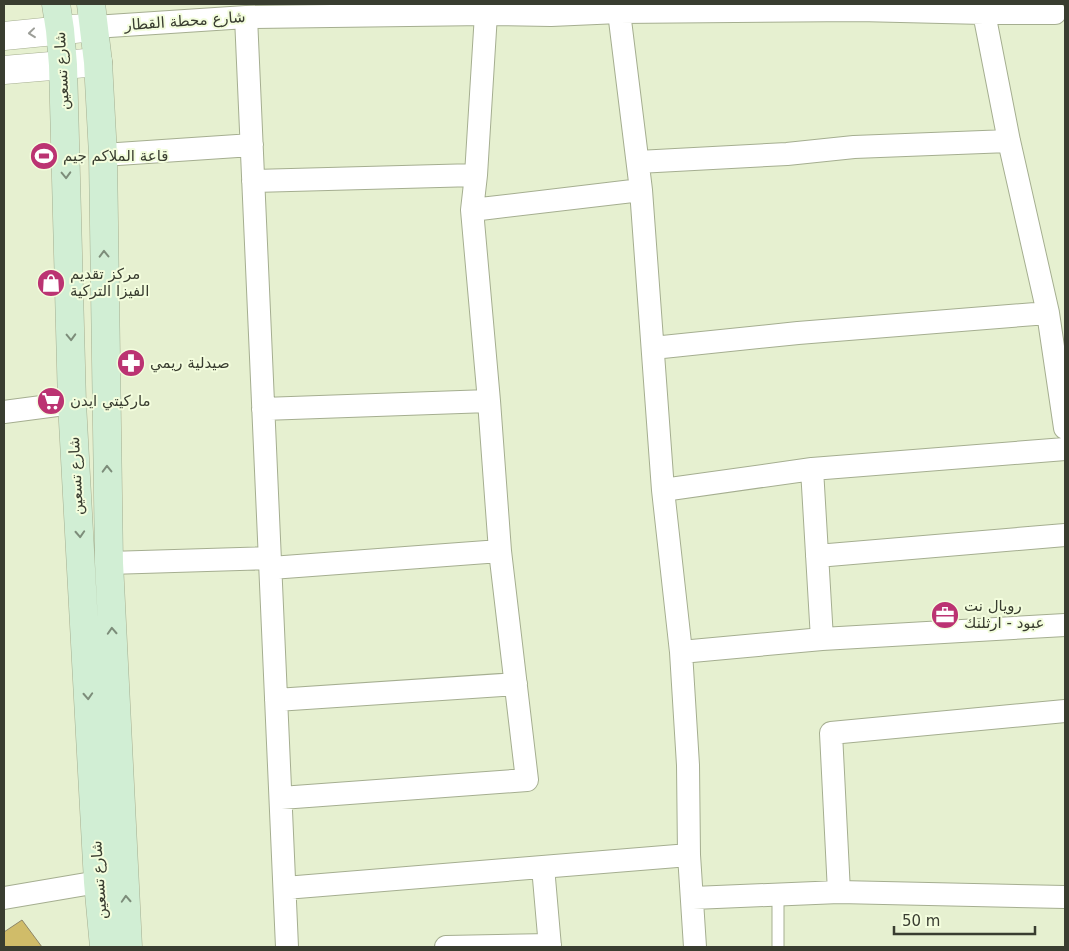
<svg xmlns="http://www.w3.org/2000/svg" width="1069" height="951" viewBox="0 0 1069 951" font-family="'DejaVu Sans','Noto Naskh Arabic',sans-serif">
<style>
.building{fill:#d0bc69;stroke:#8d8668}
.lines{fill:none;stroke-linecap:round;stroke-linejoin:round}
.service-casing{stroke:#a5ae90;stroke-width:13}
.minor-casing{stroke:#a5ae90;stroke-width:24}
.tertiary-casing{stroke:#a5ae90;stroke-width:29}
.secondary-casing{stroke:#a5ae90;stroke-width:29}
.service{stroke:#fff;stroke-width:11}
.minor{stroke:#fff;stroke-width:22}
.tertiary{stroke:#fff;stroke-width:28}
.secondary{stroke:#d1eed4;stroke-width:28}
.oneway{stroke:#9c9e98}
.oneway2{stroke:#7d8d7a}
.labels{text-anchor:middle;stroke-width:4;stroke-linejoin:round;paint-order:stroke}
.street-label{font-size:15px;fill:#393d30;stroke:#f3fddd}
.poi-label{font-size:15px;fill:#393d30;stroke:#f3fddd;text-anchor:start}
</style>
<rect width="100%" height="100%" fill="#e6f0d0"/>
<path class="building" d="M22,920L42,947H4V932Z"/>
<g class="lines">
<defs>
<path id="service" d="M778,947V895"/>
<path id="minor" d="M619,12L641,190L663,490L681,652L688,765L689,855L695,947
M984,13L1009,141L1048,313L1065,428
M246,17L287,947
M94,27L246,17L486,14L551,15L619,12L859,10L984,13H1055
M103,155L252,145
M638,162L787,154L854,147L1009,141
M253,181L476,175
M472,210L641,190
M653,348L798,333L1048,313
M263,409L489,401
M4,412L72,403
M812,469L822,639
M663,490L812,469L1065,449
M817,556L1065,535
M109,563L270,558
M271,568L500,551
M681,652L822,639L1065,625
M276,700L516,684
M281,798L527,780L500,551L489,401L472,210L476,175L486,14
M543,867L550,947
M285,888L689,855
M839,892L831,733L1065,711
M4,898L98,882
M693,898L839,892L1065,897
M446,947L550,945"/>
<path id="tertiary" d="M4,36L94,27
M4,70L98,62"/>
<path id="secondary" d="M56,4L60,30L63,65L72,403L98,882L104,947
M91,4L98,62L103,155L109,563L128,947"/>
</defs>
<use href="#service" class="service-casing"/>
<use href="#minor" class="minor-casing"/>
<use href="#tertiary" class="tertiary-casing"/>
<use href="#secondary" class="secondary-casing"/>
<use href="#service" class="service"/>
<use href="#minor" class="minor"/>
<use href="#tertiary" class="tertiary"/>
<use href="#secondary" class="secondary"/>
</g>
<defs><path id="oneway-chevron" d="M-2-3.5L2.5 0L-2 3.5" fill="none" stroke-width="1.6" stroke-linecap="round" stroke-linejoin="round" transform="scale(1.25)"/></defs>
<use class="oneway" href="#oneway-chevron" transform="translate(32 33) rotate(174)"/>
<g class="oneway2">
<use href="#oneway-chevron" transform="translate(66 175) rotate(88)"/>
<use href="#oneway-chevron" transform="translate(104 254) rotate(-91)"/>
<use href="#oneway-chevron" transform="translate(71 337) rotate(88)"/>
<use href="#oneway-chevron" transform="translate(107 469) rotate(-91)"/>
<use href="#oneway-chevron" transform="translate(80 534) rotate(87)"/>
<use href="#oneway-chevron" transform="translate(112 631) rotate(-93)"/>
<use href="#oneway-chevron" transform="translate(88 696) rotate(87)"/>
<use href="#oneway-chevron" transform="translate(126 899) rotate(-93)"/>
</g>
<defs>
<symbol id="stadium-disc" viewBox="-11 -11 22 22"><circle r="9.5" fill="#bb3372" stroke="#f3fddd"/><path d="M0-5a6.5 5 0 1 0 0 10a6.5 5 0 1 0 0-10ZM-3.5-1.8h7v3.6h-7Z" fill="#fff"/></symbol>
<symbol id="shop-disc" viewBox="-11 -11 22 22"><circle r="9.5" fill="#bb3372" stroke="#f3fddd"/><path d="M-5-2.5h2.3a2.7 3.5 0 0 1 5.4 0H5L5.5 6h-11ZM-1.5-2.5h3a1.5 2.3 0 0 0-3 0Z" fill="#fff"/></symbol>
<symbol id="pharmacy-disc" viewBox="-11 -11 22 22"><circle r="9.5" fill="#bb3372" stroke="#f3fddd"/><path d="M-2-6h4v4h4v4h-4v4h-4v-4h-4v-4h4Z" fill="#fff"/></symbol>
<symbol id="supermarket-disc" viewBox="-11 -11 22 22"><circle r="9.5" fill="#bb3372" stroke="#f3fddd"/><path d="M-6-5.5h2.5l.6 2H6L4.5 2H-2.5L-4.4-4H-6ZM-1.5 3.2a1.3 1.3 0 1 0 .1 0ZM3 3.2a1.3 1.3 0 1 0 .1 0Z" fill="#fff"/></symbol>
<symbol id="office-disc" viewBox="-11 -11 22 22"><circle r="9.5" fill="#bb3372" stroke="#f3fddd"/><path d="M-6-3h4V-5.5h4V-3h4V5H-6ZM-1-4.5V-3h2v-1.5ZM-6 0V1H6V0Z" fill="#fff"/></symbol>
</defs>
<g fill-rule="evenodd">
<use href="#stadium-disc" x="28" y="140" width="32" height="32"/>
<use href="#shop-disc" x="35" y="267" width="32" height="32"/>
<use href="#pharmacy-disc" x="115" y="347" width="32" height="32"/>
<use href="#supermarket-disc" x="35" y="385" width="32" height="32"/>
<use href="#office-disc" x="929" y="599" width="32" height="32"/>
</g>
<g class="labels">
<g class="street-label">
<text transform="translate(185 21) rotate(-4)" y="5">شارع محطة القطار</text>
<text transform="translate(62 71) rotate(-93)" y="5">شارع تسعين</text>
<text transform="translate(76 476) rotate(-93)" y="5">شارع تسعين</text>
<text transform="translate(99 880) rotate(-94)" y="5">شارع تسعين</text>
</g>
<g class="poi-label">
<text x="63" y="161">قاعة الملاكم جيم</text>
<text x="70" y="279">مركز تقديم<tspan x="70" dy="17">الفيزا التركية</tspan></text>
<text x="150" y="368">صيدلية ريمي</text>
<text x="70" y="406">ماركيتي ايدن</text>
<text x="964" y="611">رويال نت<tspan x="964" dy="17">عبود - ارثلنك</tspan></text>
</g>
</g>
<rect width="1069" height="951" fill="none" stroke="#393d30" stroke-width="10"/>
<path d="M894 926v8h141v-8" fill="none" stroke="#393d30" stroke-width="2.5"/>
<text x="902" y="926" font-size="15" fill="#393d30" stroke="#f3fddd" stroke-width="4" paint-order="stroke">50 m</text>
</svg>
